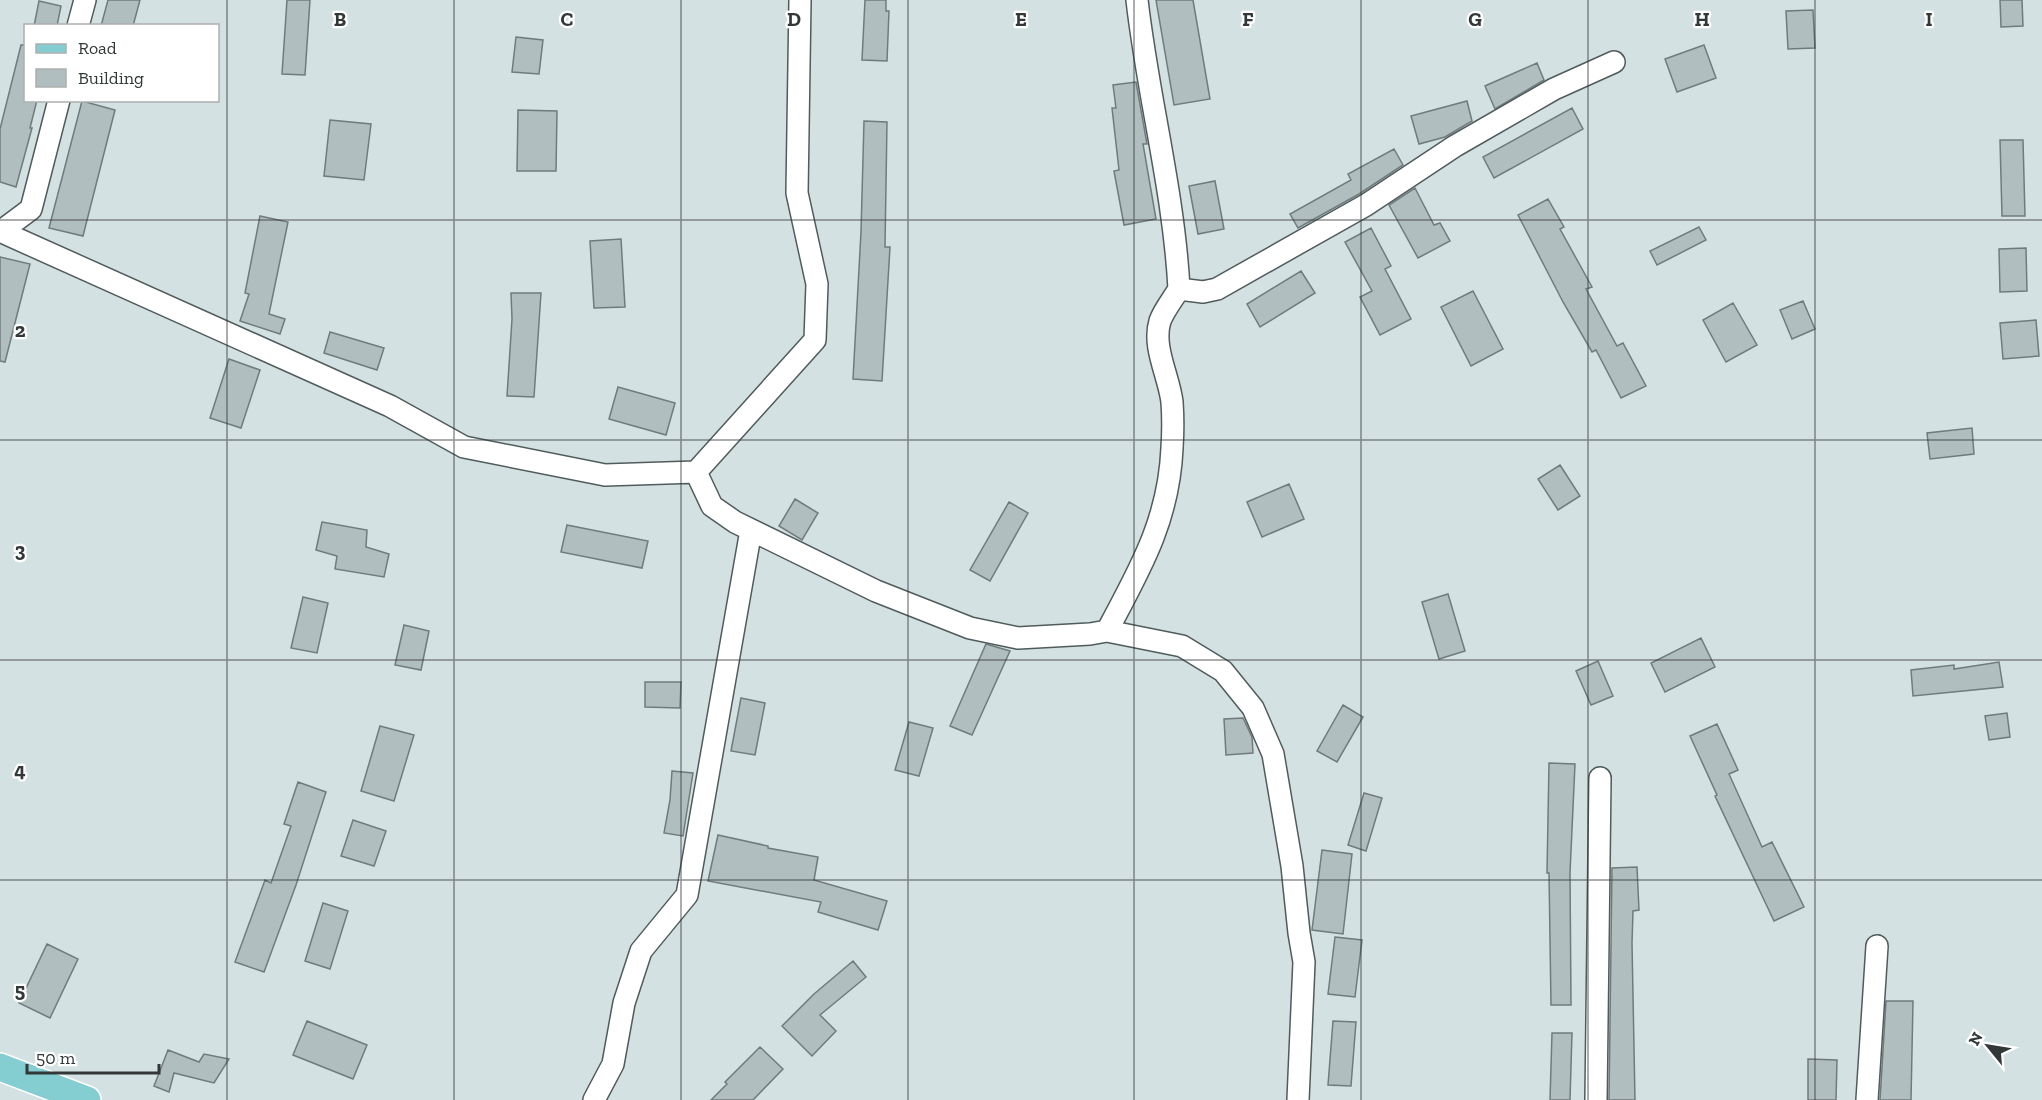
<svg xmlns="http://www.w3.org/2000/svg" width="2042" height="1100" viewBox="0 0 2042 1100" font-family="'Zilla Slab',serif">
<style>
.building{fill:#b1bebf;stroke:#6f7b7c;stroke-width:1.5}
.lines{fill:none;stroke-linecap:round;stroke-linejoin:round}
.minor-casing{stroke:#505b5c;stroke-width:24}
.major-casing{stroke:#fff;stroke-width:30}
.minor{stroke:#fff;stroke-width:21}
.major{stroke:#84cdd1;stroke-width:27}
.grid{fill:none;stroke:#323738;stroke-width:1.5;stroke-opacity:0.55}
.grid-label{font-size:20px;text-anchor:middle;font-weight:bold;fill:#323738;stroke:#fff;stroke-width:4.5;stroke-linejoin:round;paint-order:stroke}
</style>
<rect width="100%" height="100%" fill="#d4e1e2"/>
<path class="building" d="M108,0H140L133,26H101Z
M287,0H310L305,75L282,74Z
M865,0H886V11H889L887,61L862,60Z
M1156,0H1193L1210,99L1174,105Z
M2000,0H2022L2023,26L2001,27Z
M39,1L61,6L57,26H34Z
M1813,10L1815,48L1788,49L1786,11Z
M516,37L543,40L539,74L512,72Z
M21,45H26V100H37L30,128H32L16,187L0,182V129Z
M1704,45L1716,78L1677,92L1665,59Z
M1537,63L1544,80L1495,109L1485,86Z
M1136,82L1147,144H1143L1156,219L1124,225L1114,171L1119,170L1112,108H1116L1113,85Z
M82,101L115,110L83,236L49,228Z
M1467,101L1472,121L1445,137L1419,144L1411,116Z
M1572,108L1583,129L1494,178L1483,157Z
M518,110L557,111L556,171H517Z
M330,120L371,124L364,180L324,176Z
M864,121L887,122L885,247H890L882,381L853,379L861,232Z
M2000,140H2023L2025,216H2002Z
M1394,149L1403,165L1359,194L1298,228L1290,214L1351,180L1348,174Z
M1215,181L1224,229L1198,234L1189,186Z
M1415,188L1434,225L1440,223L1450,241L1418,258L1389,205Z
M1548,199L1564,227L1560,229L1592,287L1586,289L1617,346L1623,343L1646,386L1621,398L1596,350L1592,352L1563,302L1518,215Z
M260,216L288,222L269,314L285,319L280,334L240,321L249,294L245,293Z
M1699,227L1706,240L1657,265L1650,251Z
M1371,228L1391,266L1385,269L1411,319L1380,335L1360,297L1372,291L1345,242Z
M621,239L625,307L594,308L590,241Z
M2026,248L2027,291L2000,292L1999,249Z
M0,257L30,264L5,362L0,361Z
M1301,271L1315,293L1260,327L1247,304Z
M1473,291L1503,349L1471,366L1441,307Z
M511,293H541L534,397L507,396L512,319Z
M1803,301L1815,329L1792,339L1780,310Z
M1733,303L1757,345L1726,362L1703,320Z
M2036,320L2039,356L2003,359L2000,323Z
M330,332L384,348L377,370L324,353Z
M229,359L260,370L241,428L210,418Z
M618,387L675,403L666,435L609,419Z
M1972,428L1974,454L1930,459L1927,433Z
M1560,465L1580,496L1558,510L1538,479Z
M1289,484L1304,519L1262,537L1247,502Z
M795,499L818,513L802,540L779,526Z
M1009,502L1028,513L990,581L970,570Z
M322,522L367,530L366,547L389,554L384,577L335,569L337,556L316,550Z
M567,525L648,541L642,568L561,552Z
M1448,594L1465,651L1439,659L1422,602Z
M303,597L328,603L317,653L291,648Z
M404,625L429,631L421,670L395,665Z
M1701,638L1715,667L1665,692L1651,663Z
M986,644L1010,651L972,735L950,726Z
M1598,661L1613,696L1591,705L1576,671Z
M1999,662L2003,687L1913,696L1911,670L1954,665V669Z
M645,682H681L680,708L645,707Z
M741,698L765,703L755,755L731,751Z
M1343,705L1363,717L1337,762L1317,751Z
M2007,713L2010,737L1989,740L1985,716Z
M1243,718L1252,737L1253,753L1226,755L1224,719Z
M909,722L933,728L919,776L895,770Z
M1717,724L1738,770L1729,774L1762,847L1772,842L1804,907L1774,921L1715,796L1717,795L1690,736Z
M380,726L414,735L394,801L361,791Z
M1549,763L1575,764L1570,873L1571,1005H1551L1549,873H1547Z
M672,771L693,773L683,836L664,833L670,800Z
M298,782L326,792L296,885L264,972L235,962L265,880L271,883L291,826L284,824Z
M1364,793L1382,798L1366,851L1348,845Z
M353,820L386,831L374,866L341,856Z
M718,835L768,846V848L818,857L814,880L887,901L878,930L818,912L821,902L708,881Z
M1322,850L1352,854L1343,934L1312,930Z
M1637,867L1639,910L1633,911L1632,943L1635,1100H1609L1612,868Z
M323,903L348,911L330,969L305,961Z
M1335,937L1362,940L1355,997L1328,994Z
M47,944L78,959L50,1018L19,1003Z
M853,961L866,977L820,1015L836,1031L812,1056L782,1026L814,994Z
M1886,1001H1913L1911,1100H1880Z
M307,1021L367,1045L353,1079L293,1055Z
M1333,1021L1356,1022L1351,1086L1328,1085Z
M1552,1033H1572L1570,1100H1550Z
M760,1047L783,1069L753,1100H711L727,1084L725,1082Z
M168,1050L199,1062L204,1054L229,1059L214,1083L174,1073L169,1092L154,1086Z
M1808,1059L1837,1060L1836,1100H1808Z"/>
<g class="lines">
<defs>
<path id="minor" d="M1137,0C1148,97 1174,192 1179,289
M78,26L85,0
M0,232L31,209L59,100
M2,232L390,406L464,447L605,475L696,472L815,340L817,284L797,193L800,0
M696,472L712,506L735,522L876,591L970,628L1018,638L1090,634L1107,631L1182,646L1223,671L1253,708L1273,754L1292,866L1299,933L1304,962L1298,1100
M1107,631C1140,569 1169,520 1172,448C1173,433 1173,416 1172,402C1169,376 1152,347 1160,321C1164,310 1173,299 1179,289L1203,292L1217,289L1366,205L1455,146L1554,89L1614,62
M594,1100L613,1064L624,1003L641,951L687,895L751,530
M1596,1100L1600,778
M1867,1100L1877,946"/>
<path id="major" d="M0,1067L87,1100"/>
</defs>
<use href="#minor" class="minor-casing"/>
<use href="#major" class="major-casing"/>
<use href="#minor" class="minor"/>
<use href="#major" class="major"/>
</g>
<path class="grid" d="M227,0V1100M454,0V1100M681,0V1100M908,0V1100M1134,0V1100M1361,0V1100M1588,0V1100M1815,0V1100M0,220H2042M0,440H2042M0,660H2042M0,880H2042"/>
<g class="grid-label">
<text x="340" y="26">B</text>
<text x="567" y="26">C</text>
<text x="794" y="26">D</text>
<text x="1021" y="26">E</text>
<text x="1248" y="26">F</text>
<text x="1475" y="26">G</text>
<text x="1702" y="26">H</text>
<text x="1929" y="26">I</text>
<text x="20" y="337">2</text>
<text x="20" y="557">3</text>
<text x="20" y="777">4</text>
<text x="20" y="997">5</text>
</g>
<rect x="24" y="24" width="195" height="78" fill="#ffffff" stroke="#adafaf" stroke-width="1.5"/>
<rect x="36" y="44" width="30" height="9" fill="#84cdd1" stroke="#adafaf" stroke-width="1.5"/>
<text x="78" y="54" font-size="18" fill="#323738">Road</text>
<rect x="36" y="69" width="30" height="18" fill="#b1bebf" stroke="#adafaf" stroke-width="1.5"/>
<text x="78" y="84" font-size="18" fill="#323738">Building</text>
<g transform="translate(1988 1046) rotate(300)" stroke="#ffffff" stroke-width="4.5" paint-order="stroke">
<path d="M0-4.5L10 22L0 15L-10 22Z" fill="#323738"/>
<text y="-9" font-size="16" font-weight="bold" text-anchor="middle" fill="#323738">N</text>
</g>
<path d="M27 1064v9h132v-9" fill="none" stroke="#323738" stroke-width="3"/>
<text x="36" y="1064" font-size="18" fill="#323738" stroke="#ffffff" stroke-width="4.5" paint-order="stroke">50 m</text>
</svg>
